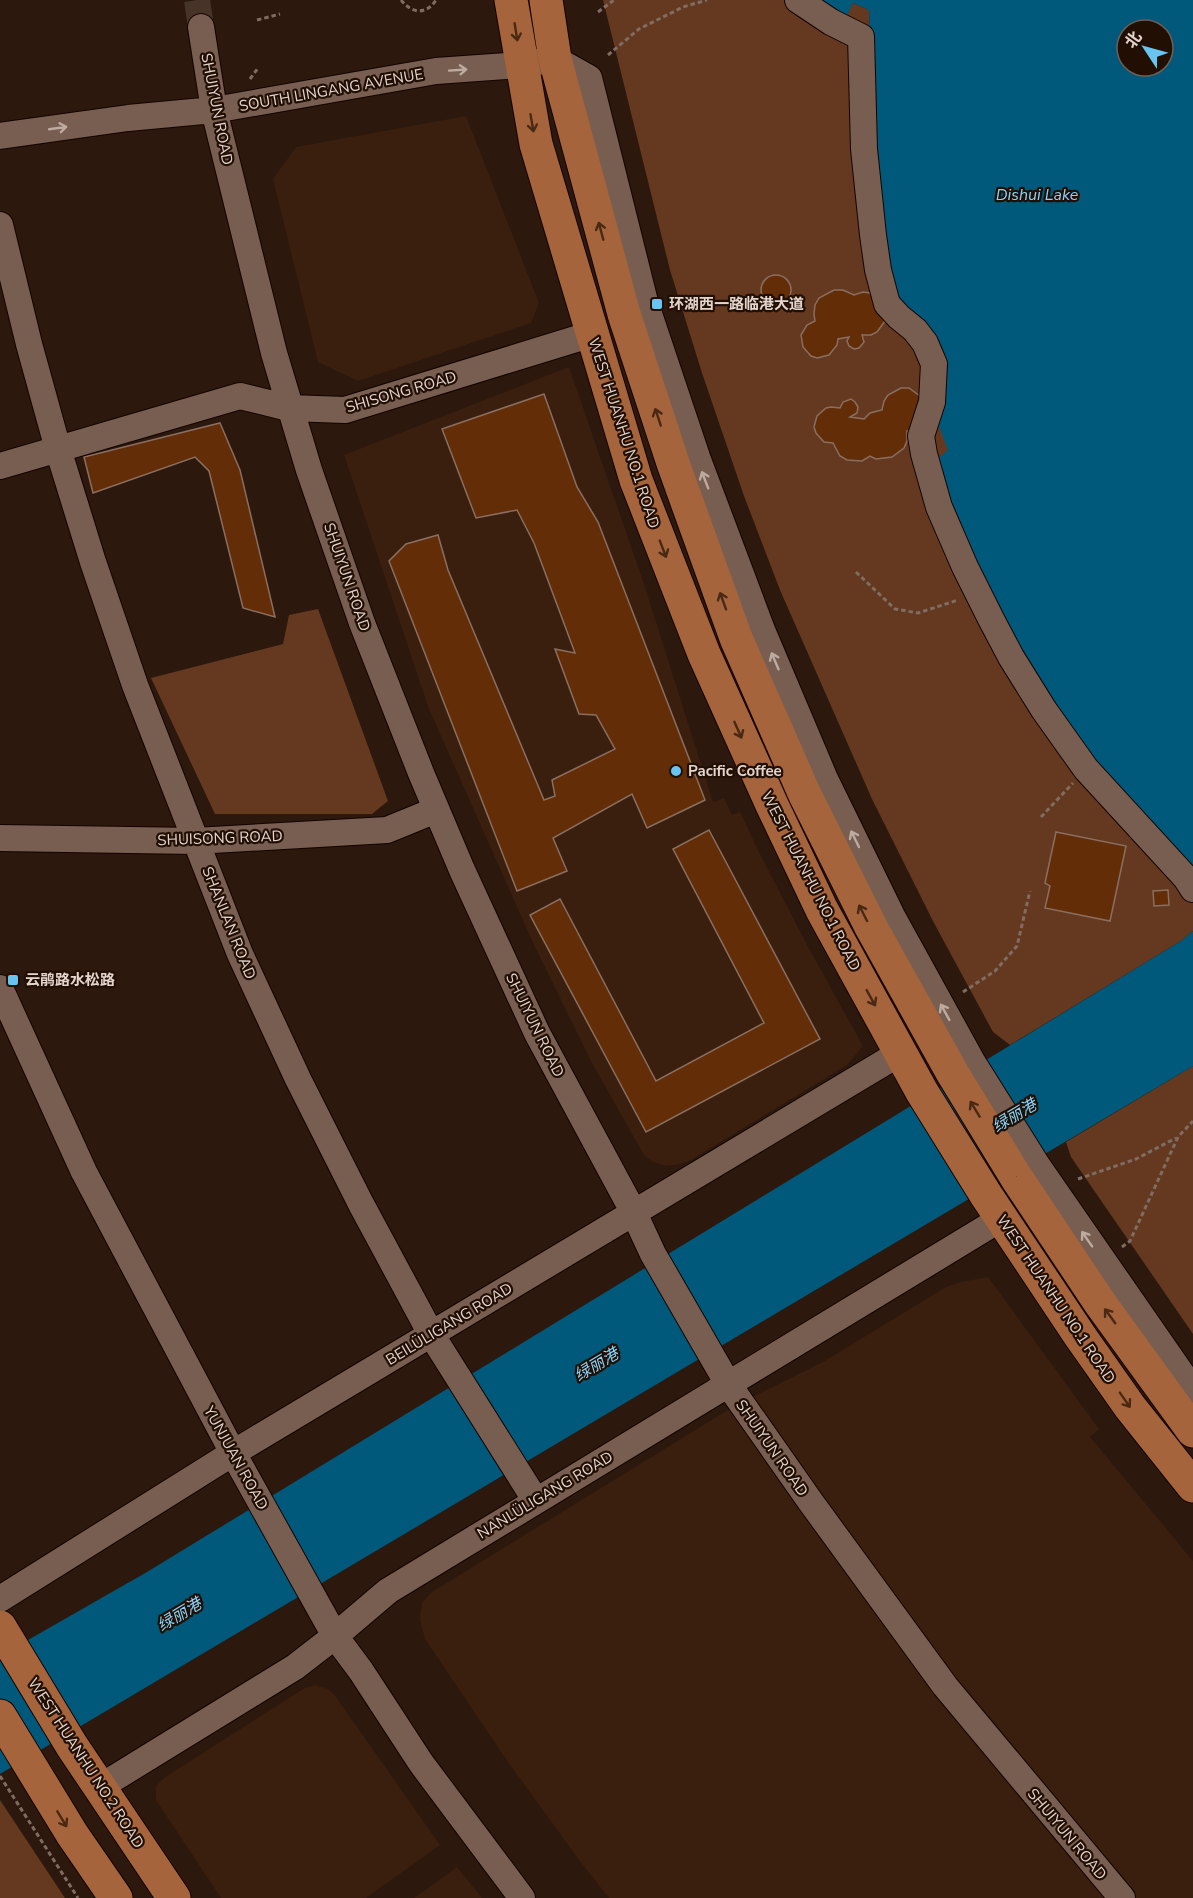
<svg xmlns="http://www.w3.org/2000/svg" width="1193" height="1898" viewBox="0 0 1193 1898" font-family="'Nunito Sans','Noto Sans SC',sans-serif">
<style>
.built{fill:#3a1f0f}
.green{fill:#643920}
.water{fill:#00597a;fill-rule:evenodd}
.building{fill:#622d07;stroke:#896f61;stroke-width:1.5}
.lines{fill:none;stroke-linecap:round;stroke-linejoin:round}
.minor-tunnel{stroke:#473429;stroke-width:26;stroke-dasharray:26 13;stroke-linecap:butt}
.minor-casing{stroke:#140300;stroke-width:28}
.major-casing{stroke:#140300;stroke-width:35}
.path{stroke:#7f6d63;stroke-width:3;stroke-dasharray:4.5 3;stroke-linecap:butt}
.minor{stroke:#775e50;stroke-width:26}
.major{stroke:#a5643b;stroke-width:33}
.oneway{stroke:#492914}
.oneway2{stroke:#bdaba1}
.poi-dot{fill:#69c4f1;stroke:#220f04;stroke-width:2}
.labels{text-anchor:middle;stroke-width:4.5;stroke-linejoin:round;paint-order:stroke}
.street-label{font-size:15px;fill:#e3d4cd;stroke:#220f04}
.poi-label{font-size:15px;font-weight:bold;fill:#e3d4cd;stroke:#220f04;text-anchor:start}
.water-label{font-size:16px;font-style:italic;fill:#86d4fd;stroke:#220f04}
</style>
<rect width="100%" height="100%" fill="#2c180c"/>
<path class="built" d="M466,116L539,303L531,323L358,381L318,362L273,179L296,147Z
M569,367L644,584L713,802L724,798L732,815L740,812L759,852L806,943L863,1046L847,1065L691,1160L680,1164L666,1166L653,1162L644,1155L592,1063L534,945L429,709L344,455Z
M988,1277L1099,1429L1090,1437L1193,1561V1898H609L579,1860L506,1759L425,1639L420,1620L422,1603L432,1592L736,1405L823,1362L946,1287L961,1282Z
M315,1685L328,1689L336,1697L440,1845L366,1898H221L156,1800V1786L164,1778L303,1689Z
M457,1867L482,1898H414Z"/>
<path class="green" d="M603,0H814L853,3L869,10L875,160L925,323C943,347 949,369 943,399L1193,873V931L1181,941L1010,1045L993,1032L934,923L872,799L780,590L744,496L702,373L670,270Z
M318,609L388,801L372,814H215L151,678L283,644L289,615Z
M1193,1066V1334L1071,1157L1066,1142Z
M0,1800L65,1898H0Z"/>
<path class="water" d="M814,0H1193V873L1093,764L1053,708L965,544L935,461L948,450L935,416L943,399L946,383L945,366L938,340L925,323L896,301L889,268L875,160L869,10L853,3L845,20ZM1127,30H1163V66H1127Z
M1193,931V1066L0,1774V1656L147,1572L1181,941Z"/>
<path class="building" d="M761 290a15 15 0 1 1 30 0a15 15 0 1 1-30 0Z
M834,290H843L854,295L863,292L870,293L877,296L885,321L877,332L871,335H862L864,342L859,348L854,349L849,346L847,341L849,337L838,339L837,345L829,355L817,358L811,356L803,347L801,335L807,325L815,321L814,314L815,305L819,298Z
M901,388H909L921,397L910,431H907V441L904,448L892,457L876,459L870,456L862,461L847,460L840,456L833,443L824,442L816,433L814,427L817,416L826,408L831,407L840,408L843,402L851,399L855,402L858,407L857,413L850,417L864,419L870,413L882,410L884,401L888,395Z
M544,394L577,487L598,522L705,800L647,828L632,794L553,838L567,871L517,891L389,561L406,544L438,535L448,570L544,800L555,796L552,780L615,749L596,715L579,714L555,649L575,653L534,543L517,510L476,518L442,429Z
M220,423L240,470L275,617L243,608L209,471L195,457L93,493L84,457Z
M709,830L820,1039L646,1132L530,915L560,899L656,1081L764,1023L673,849Z
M1056,832L1126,846L1110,921L1045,908L1050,886L1045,883Z
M1168,890L1169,905L1154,906L1153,891Z"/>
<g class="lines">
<path class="minor-tunnel" d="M197,0L201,27"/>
<defs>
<path id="minor" d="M798,0L831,22L861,37L864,149L873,235L878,270L887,304L899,317L915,330L925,343L934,364L932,402L921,436L924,454L939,507L965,567L991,619L1011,657L1044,710L1086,769L1186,878L1193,889
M201,27L214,110L274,353L309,470L362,623L421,773L462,870L537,1033L634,1213L653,1254L728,1384L810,1501L945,1686L1122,1898
M0,136L128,118L214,110L436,71L521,65L555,59L589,78L645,302L697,457L762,630L825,779L892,916L973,1063L1037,1165L1193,1390
M0,225L29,344L58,449L93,562L135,685L240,954L298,1079L361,1204L431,1334L536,1501
M0,466L240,396L289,408L345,410L592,334
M0,838L195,841L387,830L436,810
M0,988L84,1172L233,1453L335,1636L361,1671L421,1763L522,1898
M0,1599L233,1453L900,1053
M100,1787L295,1667L335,1636L388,1591L1002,1218"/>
<path id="major" d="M511,0L536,144L636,480L704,654L772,805L822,910L922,1092L986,1195L1080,1336L1130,1407L1193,1486
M546,0L555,59L624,314L674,466L736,638L805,795L871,927L953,1074L1016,1177L1100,1303L1193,1431
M0,1627L72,1746L174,1898
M0,1716L72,1834L116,1898"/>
</defs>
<use href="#minor" class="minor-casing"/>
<use href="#major" class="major-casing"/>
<path class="path" d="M401,0C412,14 426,15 436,0
M598,12L614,0
M257,20L280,14
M608,55L639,29L683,7L707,0
M250,79L258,68
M856,572L895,609L918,613L958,600
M1041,817L1073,783
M963,992L995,971L1017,946L1030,891
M1078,1179L1136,1159L1176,1138
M1122,1247L1130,1241L1178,1137L1193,1121
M0,1776L78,1898"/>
<use href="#minor" class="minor"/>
<use href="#major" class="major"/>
</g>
<defs><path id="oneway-shaft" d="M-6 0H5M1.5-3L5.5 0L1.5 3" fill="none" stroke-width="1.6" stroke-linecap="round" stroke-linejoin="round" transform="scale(1.5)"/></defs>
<g class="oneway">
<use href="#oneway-shaft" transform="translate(516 32) rotate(81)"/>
<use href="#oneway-shaft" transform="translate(532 123) rotate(80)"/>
<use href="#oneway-shaft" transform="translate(601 231) rotate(-105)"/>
<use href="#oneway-shaft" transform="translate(658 417) rotate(-108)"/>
<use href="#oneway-shaft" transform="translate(663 549) rotate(69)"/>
<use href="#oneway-shaft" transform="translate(723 601) rotate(-110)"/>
<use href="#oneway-shaft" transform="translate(738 730) rotate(66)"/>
<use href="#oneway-shaft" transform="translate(863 913) rotate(-117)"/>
<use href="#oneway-shaft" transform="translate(871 998) rotate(61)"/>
<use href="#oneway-shaft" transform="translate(975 1109) rotate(-121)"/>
<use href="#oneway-shaft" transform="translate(1110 1316) rotate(-126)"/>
<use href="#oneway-shaft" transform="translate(1125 1400) rotate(55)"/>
<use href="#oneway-shaft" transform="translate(62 1819) rotate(59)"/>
</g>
<g class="oneway2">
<use href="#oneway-shaft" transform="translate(458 70) rotate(-4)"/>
<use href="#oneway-shaft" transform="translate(58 128) rotate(-8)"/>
<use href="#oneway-shaft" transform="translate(705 480) rotate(-111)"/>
<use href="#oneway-shaft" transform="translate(775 661) rotate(-113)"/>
<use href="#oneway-shaft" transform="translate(855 839) rotate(-116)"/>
<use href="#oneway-shaft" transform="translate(945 1012) rotate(-119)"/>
<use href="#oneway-shaft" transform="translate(1087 1239) rotate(-125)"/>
</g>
<g class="poi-dot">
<rect x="651" y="298" width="12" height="12" rx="3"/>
<circle cx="676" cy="771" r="6"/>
<rect x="7" y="974" width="12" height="12" rx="3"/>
</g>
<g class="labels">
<g class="street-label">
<text transform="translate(331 90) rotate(-10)" y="5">SOUTH LINGANG AVENUE</text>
<text transform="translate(217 109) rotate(79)" y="5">SHUIYUN ROAD</text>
<text transform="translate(401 392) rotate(-16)" y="5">SHISONG ROAD</text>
<text transform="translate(624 433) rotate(72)" y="5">WEST HUANHU NO.1 ROAD</text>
<text transform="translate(347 577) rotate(71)" y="5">SHUIYUN ROAD</text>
<text transform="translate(220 838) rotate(-2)" y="5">SHUISONG ROAD</text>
<text transform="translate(811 881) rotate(63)" y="5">WEST HUANHU NO.1 ROAD</text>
<text transform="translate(229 923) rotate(68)" y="5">SHANLAN ROAD</text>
<text transform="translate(535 1025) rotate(64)" y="5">SHUIYUN ROAD</text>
<text transform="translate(1056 1299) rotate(56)" y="5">WEST HUANHU NO.1 ROAD</text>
<text transform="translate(449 1324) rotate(-31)" y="5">BEILÜLIGANG ROAD</text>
<text transform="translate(772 1448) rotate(55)" y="5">SHUIYUN ROAD</text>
<text transform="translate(236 1458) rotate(61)" y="5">YUNJUAN ROAD</text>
<text transform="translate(545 1495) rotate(-31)" y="5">NANLÜLIGANG ROAD</text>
<text transform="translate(86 1763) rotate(57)" y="5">WEST HUANHU NO.2 ROAD</text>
<text transform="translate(1067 1834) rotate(50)" y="5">SHUIYUN ROAD</text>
</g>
<g class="poi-label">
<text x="669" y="309">环湖西一路临港大道</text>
<text x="688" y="776">Pacific Coffee</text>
<text x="25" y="985">云鹃路水松路</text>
</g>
<g class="water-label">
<text x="1037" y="200">Dishui Lake</text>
<text transform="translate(1014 1115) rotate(-31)" y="6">绿丽港</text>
<text transform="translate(596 1364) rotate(-31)" y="6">绿丽港</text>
<text transform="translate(179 1614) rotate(-31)" y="6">绿丽港</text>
</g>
</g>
<g transform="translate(1145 48) rotate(306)"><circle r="28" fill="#220f04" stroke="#6f5e54" stroke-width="1.5"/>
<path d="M0-4.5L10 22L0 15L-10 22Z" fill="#69c4f1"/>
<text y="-9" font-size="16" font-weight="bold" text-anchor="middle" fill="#e3d4cd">北</text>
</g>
</svg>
